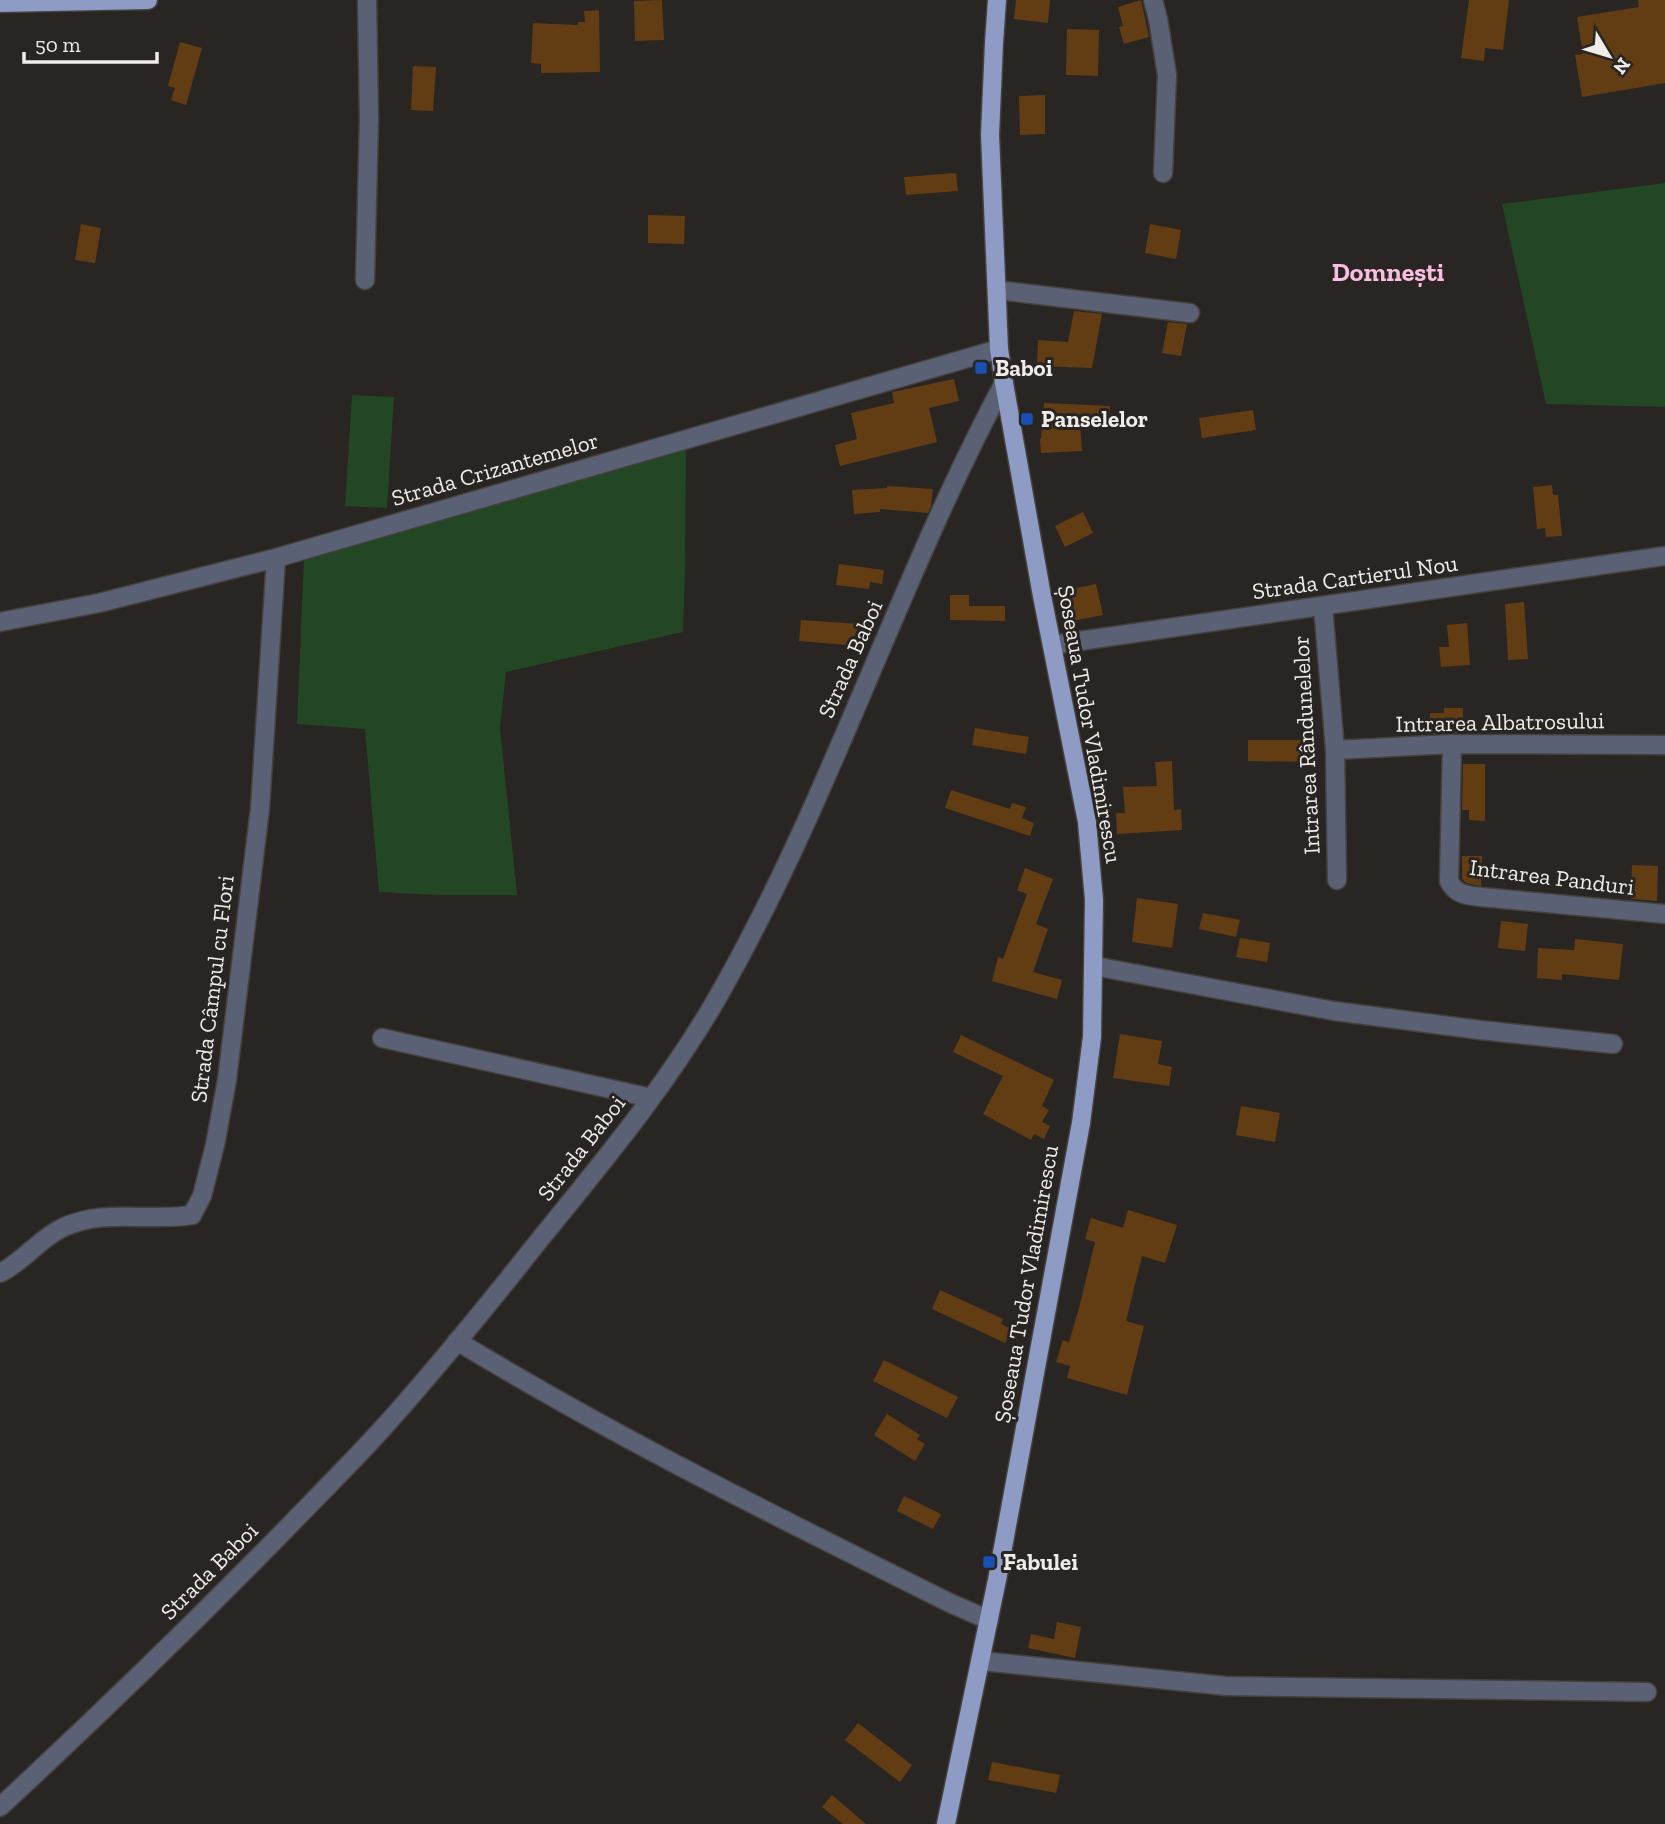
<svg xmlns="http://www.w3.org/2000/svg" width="1665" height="1824" viewBox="0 0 1665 1824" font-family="'Zilla Slab',serif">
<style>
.green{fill:#234624}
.building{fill:#623d14}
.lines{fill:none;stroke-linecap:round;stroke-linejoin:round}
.minor-casing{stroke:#45413e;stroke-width:21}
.major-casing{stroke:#45413e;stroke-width:21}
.minor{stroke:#5a6175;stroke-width:18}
.major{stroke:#8d9bc5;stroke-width:18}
.transit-dot{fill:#1a4fb4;stroke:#292522;stroke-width:2.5}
.labels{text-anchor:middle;stroke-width:6;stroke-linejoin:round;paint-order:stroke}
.poi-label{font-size:23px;font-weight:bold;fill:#efecea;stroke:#292522;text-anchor:start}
.street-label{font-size:23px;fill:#efecea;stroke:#292522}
.quarter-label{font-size:26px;font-weight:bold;fill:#f8bddf;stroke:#292522}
</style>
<rect width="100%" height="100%" fill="#292522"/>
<path class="green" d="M1665,183V407L1546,404L1502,204Z
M352,395L394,397L387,508L345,506Z
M686,448L685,569L683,632L506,672L500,728L517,895H436L379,892L365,729L297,724L304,558Z"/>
<path class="building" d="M662,0L664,40L635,41L634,1Z
M1016,0H1050L1048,23L1014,19Z
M1141,0L1149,37L1124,44L1119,27L1123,26L1118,7Z
M1469,0H1509L1503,50L1485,48L1484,61L1461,58Z
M1638,0H1665V83L1582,97L1575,55L1583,54L1577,17L1639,7Z
M599,10L600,72L541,73V64L531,63L533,23L578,25V22H585L584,11Z
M1067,29L1099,30L1098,76L1066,75Z
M180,42L202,48L186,105L171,100L175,88L168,86Z
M413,66L436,67L433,111L411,110Z
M1045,95V134L1020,135L1019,96Z
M956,173L958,191L906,195L904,177Z
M648,215L685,216L684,244L648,243Z
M81,224L101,228L95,263L75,260Z
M1150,224L1181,230L1176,259L1145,253Z
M1074,311L1102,314L1092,368L1037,366L1038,340L1068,342Z
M1168,322L1187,324L1181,356L1162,353Z
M954,379L959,401L929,408L937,442L840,466L835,445L857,439L851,413L894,403L892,392Z
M1044,403L1110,406L1109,426L1080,425L1082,451L1041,453L1040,439H1041Z
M1253,410L1256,430L1202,438L1199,418Z
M1552,485L1553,495H1558L1562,536L1546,537L1545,528L1537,529L1533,487Z
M887,486L933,489L931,506L928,513L880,509V512L854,514L852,490L887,488Z
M1083,512L1093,533L1065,547L1055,526Z
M839,564L884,570L882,584L870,582L869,589L836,585Z
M1096,584L1103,615L1067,622L1061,591Z
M950,595H969V606H1005V621L950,620Z
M1524,602L1528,659L1508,660L1505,604Z
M801,620L860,624L859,646L799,641Z
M1467,623L1470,665L1441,667L1439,647H1449L1447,625Z
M1444,708H1463V733L1430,734V713H1444Z
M975,728L1029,737L1026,754L972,745Z
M1248,740H1302V748H1313L1312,762L1248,761Z
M1172,761L1174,810L1181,809L1182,830L1117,834L1116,813H1125L1123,787L1157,786L1155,762Z
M1463,764H1485V821L1469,820V810H1462Z
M951,790L1010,809L1012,803L1026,807L1022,818L1034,823L1030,836L945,808Z
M1462,856H1482L1481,886L1466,883L1462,879Z
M1632,865L1658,866L1657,901L1631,899Z
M1025,868L1053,879L1036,924L1048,929L1033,972L1062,980L1057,999L992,981L998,957L1003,959L1027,894L1017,890Z
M1137,898L1178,904L1172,948L1132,942Z
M1203,913L1240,920L1236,937L1199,929Z
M1501,921L1528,924L1525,951L1498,948Z
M1240,938L1270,943L1267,962L1236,957Z
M1575,939L1623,944L1619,980L1562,974V980L1537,978L1538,948L1574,950Z
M1120,1034L1162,1041L1158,1064L1172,1067L1169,1086L1113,1078Z
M961,1035L1054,1080L1042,1106L1049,1110L1042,1122L1050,1126L1044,1139L1034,1134L1031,1140L983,1114L1003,1076L953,1052Z
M1241,1106L1280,1113L1275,1142L1236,1135Z
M1128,1210L1177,1225L1165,1263L1142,1256L1126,1321L1144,1326L1127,1395L1067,1378L1070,1366L1056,1362L1063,1340L1069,1342L1079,1308L1095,1242L1085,1239L1091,1218L1123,1228Z
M940,1290L1003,1319L1001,1324L1011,1329L1005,1343L932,1309Z
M884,1360L958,1397L947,1418L873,1381Z
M887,1414L920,1435L917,1439L925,1444L915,1461L874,1435Z
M904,1496L941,1514L933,1529L897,1511Z
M1057,1622L1081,1627L1075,1658L1028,1648L1031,1634L1054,1639Z
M858,1723L912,1765L900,1782L845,1740Z
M992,1762L1060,1775L1056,1793L988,1780Z
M832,1795L866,1824H843L822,1807Z"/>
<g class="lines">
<defs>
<path id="minor" d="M1153,0L1158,19L1167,75L1163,173
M365,280L369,119L367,0
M997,290L1190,313
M1323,606L1335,750L1337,880
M0,622L99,603L276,558L999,349
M1052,645L1665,556
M1452,744L1449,881C1456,895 1466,895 1481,897L1665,914
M1335,750L1452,744L1665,745
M1094,966L1334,1011L1480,1030L1613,1044
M382,1038L651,1098
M0,1273C23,1262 39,1239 62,1228C103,1208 149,1222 192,1215L202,1196L215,1145L227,1080L260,808L276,558
M457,1341C617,1438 783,1520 950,1603L989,1620
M981,1661L1226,1686L1647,1692
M0,1807C98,1716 193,1624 286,1529C315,1499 344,1470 372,1440C430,1377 484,1310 537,1243C602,1163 669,1083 720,993C831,798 898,581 1004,383"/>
<path id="major" d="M0,3L148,0
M946,1824L997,1580L1081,1123L1092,1037L1094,900L1087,822L1042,596L1004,383L999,349L990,135L994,43L997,0"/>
</defs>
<use href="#minor" class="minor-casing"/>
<use href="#major" class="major-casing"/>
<use href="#minor" class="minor"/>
<use href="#major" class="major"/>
</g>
<g class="transit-dot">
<rect x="974" y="361" width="14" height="14" rx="3.5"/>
<rect x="1020" y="412" width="14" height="14" rx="3.5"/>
<rect x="982" y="1555" width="14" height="14" rx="3.5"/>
</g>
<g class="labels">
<g class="poi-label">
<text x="995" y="376">Baboi</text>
<text x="1041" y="427">Panselelor</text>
<text x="1003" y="1570">Fabulei</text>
</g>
<g class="street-label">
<text transform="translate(495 469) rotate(-16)" y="8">Strada Crizantemelor</text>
<text transform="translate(1355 577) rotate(-8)" y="8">Strada Cartierul Nou</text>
<text transform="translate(850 659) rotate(-66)" y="8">Strada Baboi</text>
<text transform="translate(1500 722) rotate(-1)" y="8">Intrarea Albatrosului</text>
<text transform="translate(1090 724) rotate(80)" y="8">Șoseaua Tudor Vladimirescu</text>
<text transform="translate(1306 745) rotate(-93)" y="8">Intrarea Rândunelelor</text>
<text transform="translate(1552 877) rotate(7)" y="8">Intrarea Panduri</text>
<text transform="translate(212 989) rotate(-83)" y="8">Strada Câmpul cu Flori</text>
<text transform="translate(581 1148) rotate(-52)" y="8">Strada Baboi</text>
<text transform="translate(1026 1284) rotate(-80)" y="8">Șoseaua Tudor Vladimirescu</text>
<text transform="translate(209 1571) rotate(-45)" y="8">Strada Baboi</text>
</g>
<g class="quarter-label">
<text x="1388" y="281">Domnești</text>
</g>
</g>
<g transform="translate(1609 56) rotate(128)" stroke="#292522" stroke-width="5" paint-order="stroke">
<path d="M0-5L12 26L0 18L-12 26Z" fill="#efecea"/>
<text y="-10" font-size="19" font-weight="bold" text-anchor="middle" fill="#efecea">N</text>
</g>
<path d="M24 52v10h133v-10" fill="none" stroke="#efecea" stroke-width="3.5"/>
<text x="35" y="52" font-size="21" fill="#efecea" stroke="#292522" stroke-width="5" paint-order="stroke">50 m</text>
</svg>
